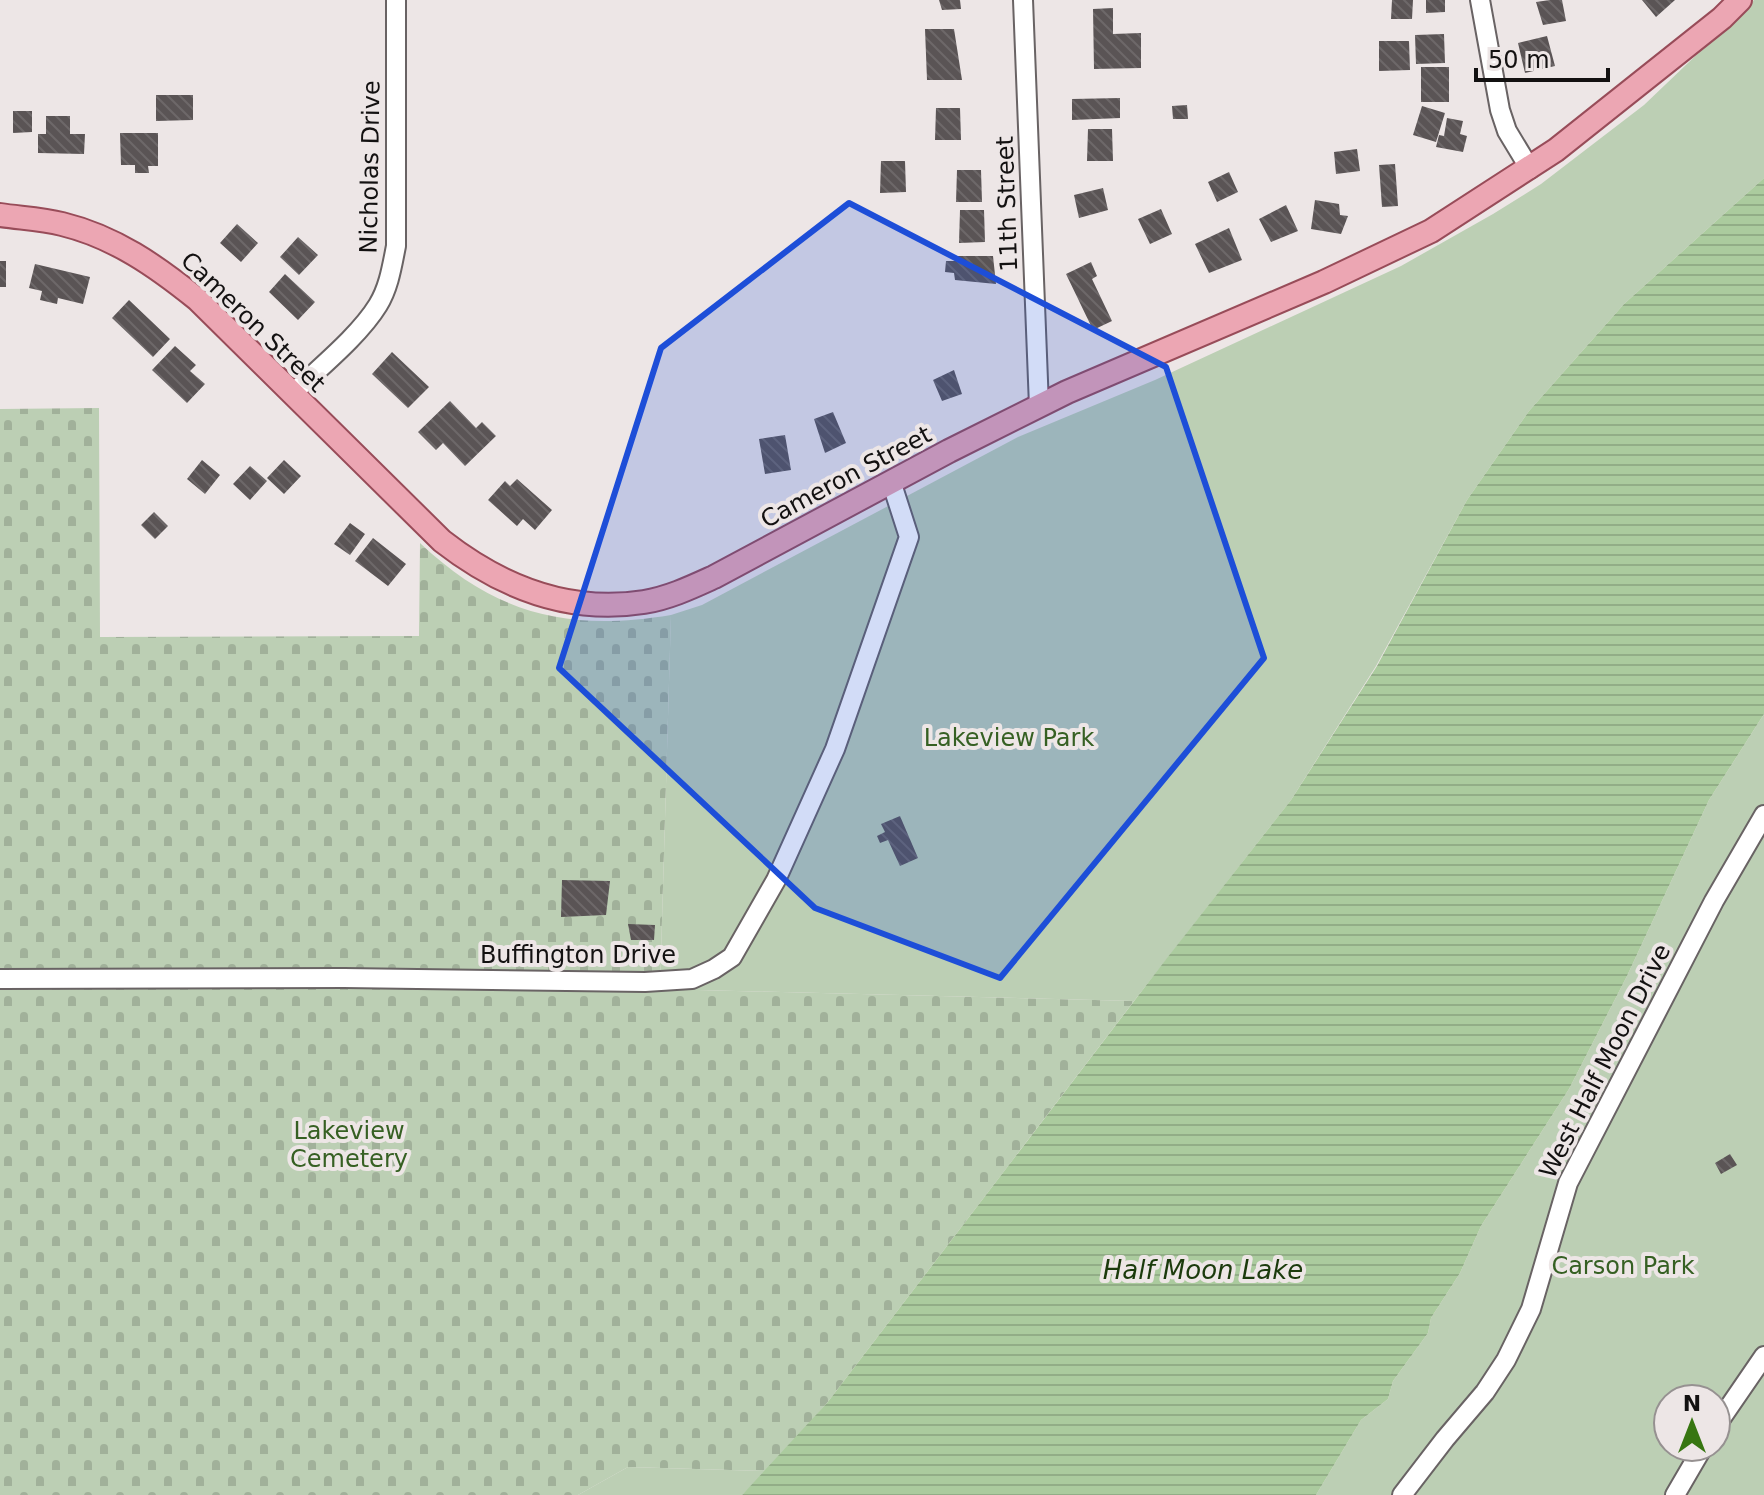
<svg xmlns="http://www.w3.org/2000/svg" width="1764" height="1495" viewBox="0 0 1764 1495" font-family="'DejaVu Sans',sans-serif">
<style>
.cemetery{fill:url(#cemetery-stones)}
.park{fill:#bccfb4;fill-rule:evenodd}
.water{fill:url(#water-rules)}
.building{fill:url(#building-back-hatch)}
.lines{fill:none;stroke-linecap:round;stroke-linejoin:round}
.minor-casing{stroke:#696364;stroke-width:22}
.major-casing{stroke:#984c59;stroke-width:26}
.minor{stroke:#fff;stroke-width:18}
.major{stroke:#eca6b3;stroke-width:22}
.marked{fill:#1d4ed8;fill-opacity:0.2;stroke:#1d4ed8;stroke-width:6;stroke-linejoin:round}
.labels{text-anchor:middle;stroke-width:8;stroke-linejoin:round;paint-order:stroke}
.street-label{font-size:24px;fill:#131111;stroke:#ede6e6}
.park-label{font-size:24px;fill:#366023;stroke:#ede6e6}
.water-label{font-size:26px;font-style:italic;fill:#1b3a0c;stroke:#ede6e6}
</style>
<defs>
<pattern id="cemetery-stones" width="16" height="16" patternUnits="userSpaceOnUse" patternTransform="scale(2)"><rect width="16" height="16" fill="#bccfb4"/><path d="M2 7V4a2 2 0 0 1 4 0v3zM10 15v-3a2 2 0 0 1 4 0v3z" fill="#a1b19a"/></pattern>
<pattern id="water-rules" width="6" height="5" patternUnits="userSpaceOnUse" patternTransform="scale(2)"><rect width="6" height="5" fill="#abcb9e"/><path d="M0 2.5h6" fill="none" stroke="#92ad87"/></pattern>
<pattern id="building-back-hatch" width="6" height="6" patternUnits="userSpaceOnUse" patternTransform="scale(2)"><rect width="6" height="6" fill="#5a5455"/><path d="M-1 5l2 2M0 0l6 6M5-1l2 2" fill="none" stroke="#6d6869"/></pattern>
</defs>
<rect width="100%" height="100%" fill="#ede6e6"/>
<path class="cemetery" d="M99,408L100,637L419,636L420,543C496,615 569,632 671,615L660,989L1134,1001L827,1403L767,1471L628,1467L578,1495H0V409Z"/>
<path class="park" d="M1754,0H1764V178L1624,304L1529,411L1467,500L1376,666L1291,800L1134,1001L660,989L671,615L702,605L1018,437L1155,380L1401,266L1493,214L1541,184L1644,105Z
M1764,714V1495H1316L1361,1420L1388,1399L1393,1381L1428,1333L1431,1318L1460,1273L1481,1226L1569,1089L1627,976L1709,800ZM1668,1399H1716V1447H1668Z
M628,1467L767,1471L742,1495H578Z"/>
<path class="water" d="M1764,178V714L1709,800L1627,976L1569,1089L1481,1226L1460,1273L1431,1318L1428,1333L1393,1381L1388,1399L1361,1420L1316,1495H742L827,1403L1167,958L1291,800L1377,666L1467,500L1529,411L1624,304Z"/>
<path class="building" d="M939,0H960L961,9L942,10Z
M1392,0H1413L1412,19H1391Z
M1426,0H1445V12L1426,13Z
M1550,0H1562L1566,21L1543,25L1536,2Z
M1642,0H1675L1656,17Z
M1113,8V34L1141,33V68L1094,69L1093,9Z
M925,29H954L962,80H927Z
M1444,34L1445,63L1416,64L1415,35Z
M1547,36L1555,66L1525,73L1518,43Z
M1379,41H1409L1410,70L1379,71Z
M1421,67H1449V102H1421Z
M156,95H193V120L156,121Z
M1120,98V118L1072,120V99Z
M1187,105L1188,119H1173L1172,106Z
M1422,106L1445,113L1436,142L1413,135Z
M936,108H960L961,140H935Z
M13,111H32V132L13,133Z
M46,116H70V134H85L84,154L38,153V134H46Z
M1447,118L1463,121L1460,134L1467,136L1463,152L1436,147L1439,135L1444,136Z
M1088,129H1112L1113,161H1087Z
M120,133H158V166H148L149,173H135V165H121Z
M1357,149L1360,171L1336,174L1334,152Z
M881,161H905L906,192L880,193Z
M1395,164L1398,206L1382,207L1379,165Z
M957,170H981L982,202H956Z
M1229,172L1238,192L1217,202L1208,182Z
M1103,188L1108,210L1079,218L1074,195Z
M1315,200L1339,204L1340,215L1348,216L1341,234L1311,229Z
M1286,205L1298,231L1271,242L1259,219Z
M1161,209L1172,234L1150,244L1138,219Z
M960,210H984L985,242L959,243Z
M237,224L258,243L241,262L220,243Z
M1229,228L1242,260L1209,273L1195,244Z
M298,237L318,255L299,275L280,257Z
M955,256H993L996,284L955,280L954,273L945,272L946,261H955Z
M0,261H6V287H0Z
M1091,262L1097,276L1092,279L1112,321L1093,330L1066,274Z
M35,264L90,277L83,304L58,298L57,304L40,300L42,291L29,288Z
M285,274L315,302L298,320L269,292Z
M129,300L170,339L153,357L112,318Z
M175,346L196,365L190,371L205,384L187,403L152,370Z
M392,352L429,387L408,408L372,374Z
M954,370L962,394L942,401L933,380Z
M450,401L476,428L482,422L496,436L465,466L443,443L436,450L418,432Z
M833,412L846,443L825,453L814,419Z
M785,435L791,470L765,474L759,439Z
M202,460L220,475L205,494L187,479Z
M284,460L301,476L284,494L267,478Z
M250,466L267,481L250,500L233,484Z
M517,479L552,510L535,530L523,519L517,526L488,500L505,481L510,486Z
M154,512L168,526L155,539L141,525Z
M350,523L365,534L350,555L334,544Z
M373,538L406,564L388,586L355,561Z
M900,816L918,858L900,866L888,840L880,843L877,836L885,832L881,824Z
M562,880L610,881L606,915L561,917Z
M628,924L655,925L654,940H631Z
M1730,1154L1737,1165L1721,1174L1715,1163Z"/>
<g class="lines">
<defs>
<path id="minor" d="M1023,0L1039,406
M1480,0L1500,110L1507,131L1530,169
M292,394C319,368 359,336 378,305C389,287 392,266 396,246V0
M0,979L344,978L645,982L692,979L714,969L732,957L776,880L835,749L909,537L891,481
M1716,1426L1764,1356
M1402,1495L1445,1439L1485,1392L1506,1360L1531,1309L1568,1183L1714,901L1764,815
M1675,1495L1703,1447"/>
<path id="major" d="M0,215C20,218 42,219 62,224C115,237 156,266 197,299L442,541C501,587 568,614 644,602C669,598 692,587 714,577L949,451L1067,392L1324,282L1431,231L1556,150L1722,18L1740,0"/>
</defs>
<use href="#minor" class="minor-casing"/>
<use href="#major" class="major-casing"/>
<use href="#minor" class="minor"/>
<use href="#major" class="major"/>
</g>
<path class="marked" d="M849,203L1166,367L1264,658L1000,978L815,908L559,668L661,348Z"/>
<g class="labels">
<g class="street-label">
<text transform="translate(370 167) rotate(-89)" y="8">Nicholas Drive</text>
<text transform="translate(1007 204) rotate(-92)" y="8">11th Street</text>
<text transform="translate(253 322) rotate(44)" y="8">Cameron Street</text>
<text transform="translate(846 477) rotate(-28)" y="8">Cameron Street</text>
<text x="578" y="963">Buffington Drive</text>
<text transform="translate(1605 1061) rotate(-63)" y="8">West Half Moon Drive</text>
</g>
<g class="park-label">
<text x="1009" y="746">Lakeview Park</text>
<text x="349" y="1139">Lakeview<tspan x="349" dy="28">Cemetery</tspan></text>
<text x="1623" y="1274">Carson Park</text>
</g>
<g class="water-label">
<text x="1203" y="1279">Half Moon Lake</text>
</g>
</g>
<g transform="translate(1692 1423)"><circle r="38" fill="#ede6e6" stroke="#969191" stroke-width="2"/>
<path d="M0-6L14 30L0 20L-14 30Z" fill="#377611"/>
<text y="-12" font-size="22" font-weight="bold" text-anchor="middle" fill="#131111">N</text>
</g>
<path d="M1476 68v12h132v-12" fill="none" stroke="#131111" stroke-width="4"/>
<text x="1488" y="68" font-size="24" fill="#131111" stroke="#ede6e6" stroke-width="6" paint-order="stroke">50 m</text>
</svg>
